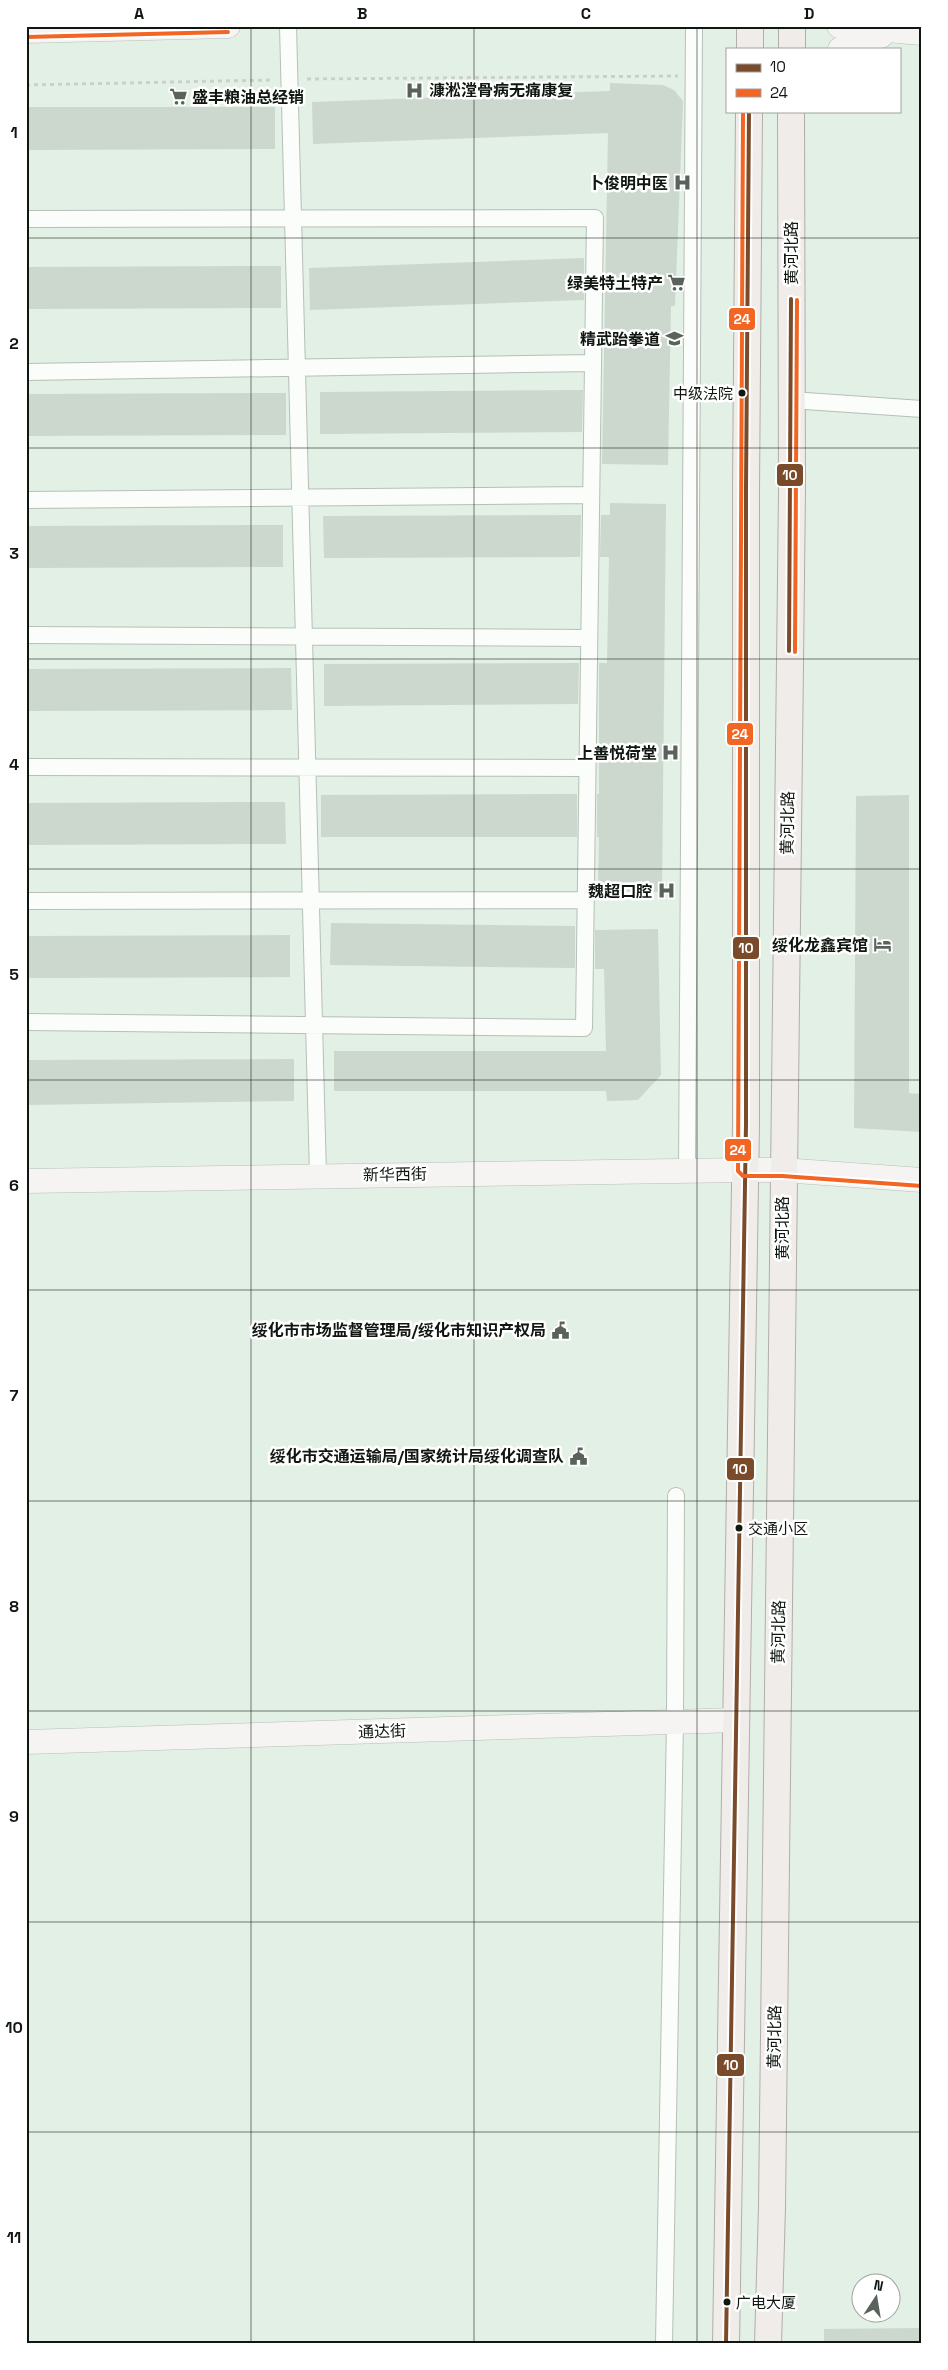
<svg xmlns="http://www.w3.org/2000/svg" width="948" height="2370" viewBox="0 0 948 2370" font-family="'Space Grotesk','Noto Sans SC',sans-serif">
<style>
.building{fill:#ccd7ce}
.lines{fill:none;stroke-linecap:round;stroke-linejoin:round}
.street-casing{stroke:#b5c0b7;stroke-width:18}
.secondary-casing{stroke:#b5c0b7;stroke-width:25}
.primary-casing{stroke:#b1ada8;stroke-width:28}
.path{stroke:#ccd0cc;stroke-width:3;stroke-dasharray:4 4;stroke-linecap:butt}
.street{stroke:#fbfdfb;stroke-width:16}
.secondary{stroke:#f6f4f3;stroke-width:24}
.primary{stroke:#f0ecea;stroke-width:26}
.bus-1-casing{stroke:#fff;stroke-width:8}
.bus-2-casing{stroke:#fff;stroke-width:8}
.bus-1{stroke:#7a4b2a;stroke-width:4}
.bus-2{stroke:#f26522;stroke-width:4}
.grid{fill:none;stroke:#0f1710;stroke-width:1;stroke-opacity:0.55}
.bus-dot{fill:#0f1710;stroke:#fff;stroke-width:2}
.labels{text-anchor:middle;stroke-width:5;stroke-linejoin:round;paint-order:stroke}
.bus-label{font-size:15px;fill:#0f1710;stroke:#fff;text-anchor:start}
.poi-label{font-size:16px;font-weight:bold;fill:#0f1710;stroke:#fff;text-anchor:end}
.street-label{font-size:16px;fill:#0f1710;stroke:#fff}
.line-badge{stroke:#fff;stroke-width:2}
.badge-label{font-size:14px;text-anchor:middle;font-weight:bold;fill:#fff}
.neatline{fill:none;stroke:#0f1710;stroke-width:2}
.grid-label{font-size:16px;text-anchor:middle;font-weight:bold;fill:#0f1710}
</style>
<rect width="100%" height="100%" fill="#e3f0e5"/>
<path class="building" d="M610,83L663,85L674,90L683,101L675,306H671L668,465L602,464L608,133L313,144L312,102L610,91Z
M26,107H275V149L26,150Z
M584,258V300L310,310L309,268Z
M281,266V308L26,309V267Z
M583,390L582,432L320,434V392Z
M286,393V435L26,436V394Z
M610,503L666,504L662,892L598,891L599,837H597V794H599V663H607L609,557H600L601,515H610Z
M581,515L580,557L324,558L323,516Z
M283,525V567L26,568V526Z
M579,663L578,704L324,706V664Z
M291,668L292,710L27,711L26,669Z
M577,794V837H321V795Z
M909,795V1093L922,1094V1132L854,1128L856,796Z
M285,802L286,844L26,845V803Z
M331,923L575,926V968L330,965Z
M658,929L661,1075L638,1100L607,1101L606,1091H334V1051H606L604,969H595V930Z
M290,935V977L26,978V936Z
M294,1059V1101L26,1105V1060Z
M922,2328V2344H824V2329Z"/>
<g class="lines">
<defs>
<path id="street" d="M288,26L318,1176
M26,219L595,218L584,1028L26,1022
M26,372L592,363
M791,400L922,409
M26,500L590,495
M26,635L589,638
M26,767L587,768
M26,901L586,900
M687,1170L694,26
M664,2344L675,1721L676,1496"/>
<path id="secondary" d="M839,26L922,33
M26,31L228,26
M840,49L859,40L881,36
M26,1181L744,1170H782L922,1180
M26,1742L737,1720"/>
<path id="primary" d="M750,49V26
M792,49V26
M726,2344L746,1124V489L749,111
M768,2344L772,2207L792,490L791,111"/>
</defs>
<use href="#street" class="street-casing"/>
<use href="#secondary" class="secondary-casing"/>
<use href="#primary" class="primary-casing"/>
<path class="path" d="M307,79L678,76
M26,85L273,80"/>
<use href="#street" class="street"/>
<use href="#secondary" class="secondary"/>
<use href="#primary" class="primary"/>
<defs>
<path id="bus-1" d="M789,651L791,299
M726,2344L746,1124V489L749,111"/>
<path id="bus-2" d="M26,37L228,32
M743,111L738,1171L743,1176H782L922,1186
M795,652L797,300"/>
</defs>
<use href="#bus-1" class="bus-1-casing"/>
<use href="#bus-2" class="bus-2-casing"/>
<use href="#bus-1" class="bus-1"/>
<use href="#bus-2" class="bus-2"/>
</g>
<path class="grid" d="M251,26V2344M474,26V2344M697,26V2344M26,238H922M26,448H922M26,659H922M26,869H922M26,1080H922M26,1290H922M26,1501H922M26,1711H922M26,1922H922M26,2132H922"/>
<defs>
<symbol id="hospital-bare" viewBox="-9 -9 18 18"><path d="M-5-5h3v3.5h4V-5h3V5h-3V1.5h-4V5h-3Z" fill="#59635b" stroke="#fff" stroke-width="2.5" paint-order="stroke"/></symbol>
<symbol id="supermarket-bare" viewBox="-9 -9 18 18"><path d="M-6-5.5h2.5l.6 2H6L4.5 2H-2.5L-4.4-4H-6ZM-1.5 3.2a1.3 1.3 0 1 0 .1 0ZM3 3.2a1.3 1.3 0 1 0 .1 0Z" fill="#59635b" stroke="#fff" stroke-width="2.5" paint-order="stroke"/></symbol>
<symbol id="school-bare" viewBox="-9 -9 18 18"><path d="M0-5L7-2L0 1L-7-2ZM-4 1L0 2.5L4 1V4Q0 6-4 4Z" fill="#59635b" stroke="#fff" stroke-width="2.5" paint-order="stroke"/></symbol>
<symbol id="hotel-bare" viewBox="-9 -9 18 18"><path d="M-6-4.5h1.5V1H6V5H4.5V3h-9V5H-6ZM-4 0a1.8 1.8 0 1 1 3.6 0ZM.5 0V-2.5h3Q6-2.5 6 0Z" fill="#59635b" stroke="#fff" stroke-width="2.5" paint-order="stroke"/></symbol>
<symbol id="civic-bare" viewBox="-9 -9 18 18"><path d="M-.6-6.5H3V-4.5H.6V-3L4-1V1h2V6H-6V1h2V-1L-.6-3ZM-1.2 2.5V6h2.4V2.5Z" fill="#59635b" stroke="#fff" stroke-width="2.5" paint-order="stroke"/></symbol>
</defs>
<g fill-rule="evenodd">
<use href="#hospital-bare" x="402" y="78" width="25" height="25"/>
<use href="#supermarket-bare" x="166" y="84" width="25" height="25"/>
<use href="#hospital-bare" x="670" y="170" width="25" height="25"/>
<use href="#supermarket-bare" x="664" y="270" width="25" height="25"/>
<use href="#school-bare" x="662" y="326" width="25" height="25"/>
<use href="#hospital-bare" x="658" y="740" width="25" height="25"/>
<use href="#hospital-bare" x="654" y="878" width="25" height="25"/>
<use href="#hotel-bare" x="870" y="932" width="25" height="25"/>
<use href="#civic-bare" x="548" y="1318" width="25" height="25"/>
<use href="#civic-bare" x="566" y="1444" width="25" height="25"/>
</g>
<g class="bus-dot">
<circle cx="742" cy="393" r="4.5"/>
<circle cx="739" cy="1528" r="4.5"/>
<circle cx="727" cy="2302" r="4.5"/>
</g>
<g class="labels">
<g class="bus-label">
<text x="733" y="399" text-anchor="end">中级法院</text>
<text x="748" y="1534">交通小区</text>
<text x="736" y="2308">广电大厦</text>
</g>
<g class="poi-label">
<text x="429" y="96" text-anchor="start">漮淞漟骨病无痛康复</text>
<text x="192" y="103" text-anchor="start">盛丰粮油总经销</text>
<text x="668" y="189">卜俊明中医</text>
<text x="663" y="289">绿美特土特产</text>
<text x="660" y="345">精武跆拳道</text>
<text x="657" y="759">上善悦荷堂</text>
<text x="652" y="897">魏超口腔</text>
<text x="868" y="951">绥化龙鑫宾馆</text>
<text x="546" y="1336">绥化市市场监督管理局/绥化市知识产权局</text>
<text x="564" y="1462">绥化市交通运输局/国家统计局绥化调查队</text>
</g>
<g class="street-label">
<text transform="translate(791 253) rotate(-90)" y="6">黄河北路</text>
<text transform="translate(787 823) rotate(-89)" y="6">黄河北路</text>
<text transform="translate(395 1174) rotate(-1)" y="6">新华西街</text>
<text transform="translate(782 1228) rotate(-90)" y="6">黄河北路</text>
<text transform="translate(778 1632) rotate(-89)" y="6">黄河北路</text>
<text transform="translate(382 1731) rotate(-2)" y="6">通达街</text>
<text transform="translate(774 2037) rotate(-89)" y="6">黄河北路</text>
</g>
</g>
<g class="line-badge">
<rect x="728" y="307" width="28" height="24" rx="5" fill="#f26522"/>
<rect x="776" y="463" width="28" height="24" rx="5" fill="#7a4b2a"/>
<rect x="726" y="722" width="28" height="24" rx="5" fill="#f26522"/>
<rect x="732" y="936" width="28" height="24" rx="5" fill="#7a4b2a"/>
<rect x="724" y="1138" width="28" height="24" rx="5" fill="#f26522"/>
<rect x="726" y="1457" width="29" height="24" rx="5" fill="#7a4b2a"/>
<rect x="716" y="2053" width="29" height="24" rx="5" fill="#7a4b2a"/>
</g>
<g class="badge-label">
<text x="742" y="324">24</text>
<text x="790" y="480">10</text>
<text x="740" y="739">24</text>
<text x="746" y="953">10</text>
<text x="738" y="1155">24</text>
<text x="740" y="1474">10</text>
<text x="731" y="2070">10</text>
</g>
<rect width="948" height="2370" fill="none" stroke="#ffffff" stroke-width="55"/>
<rect x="726" y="48" width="175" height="65" fill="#ffffff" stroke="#9fa29f"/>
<rect x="736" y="64" width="25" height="8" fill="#7a4b2a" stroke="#9fa29f"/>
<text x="770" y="72" font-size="15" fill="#0f1710">10</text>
<rect x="736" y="89" width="25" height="8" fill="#f26522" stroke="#9fa29f"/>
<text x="770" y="98" font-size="15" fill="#0f1710">24</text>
<g transform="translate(876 2298) rotate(12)"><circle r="24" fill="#ffffff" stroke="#9fa29f"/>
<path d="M0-4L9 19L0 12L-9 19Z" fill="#59635b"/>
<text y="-8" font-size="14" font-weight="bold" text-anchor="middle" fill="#0f1710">N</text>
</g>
<rect x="28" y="28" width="892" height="2314" class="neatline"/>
<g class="grid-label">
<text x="139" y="19">A</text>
<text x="362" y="19">B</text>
<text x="586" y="19">C</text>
<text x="809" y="19">D</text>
<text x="14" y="138">1</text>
<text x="14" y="349">2</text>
<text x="14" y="559">3</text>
<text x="14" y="770">4</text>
<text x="14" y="980">5</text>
<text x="14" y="1191">6</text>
<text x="14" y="1401">7</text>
<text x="14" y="1612">8</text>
<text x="14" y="1822">9</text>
<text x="14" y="2033">10</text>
<text x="14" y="2243">11</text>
</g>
</svg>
